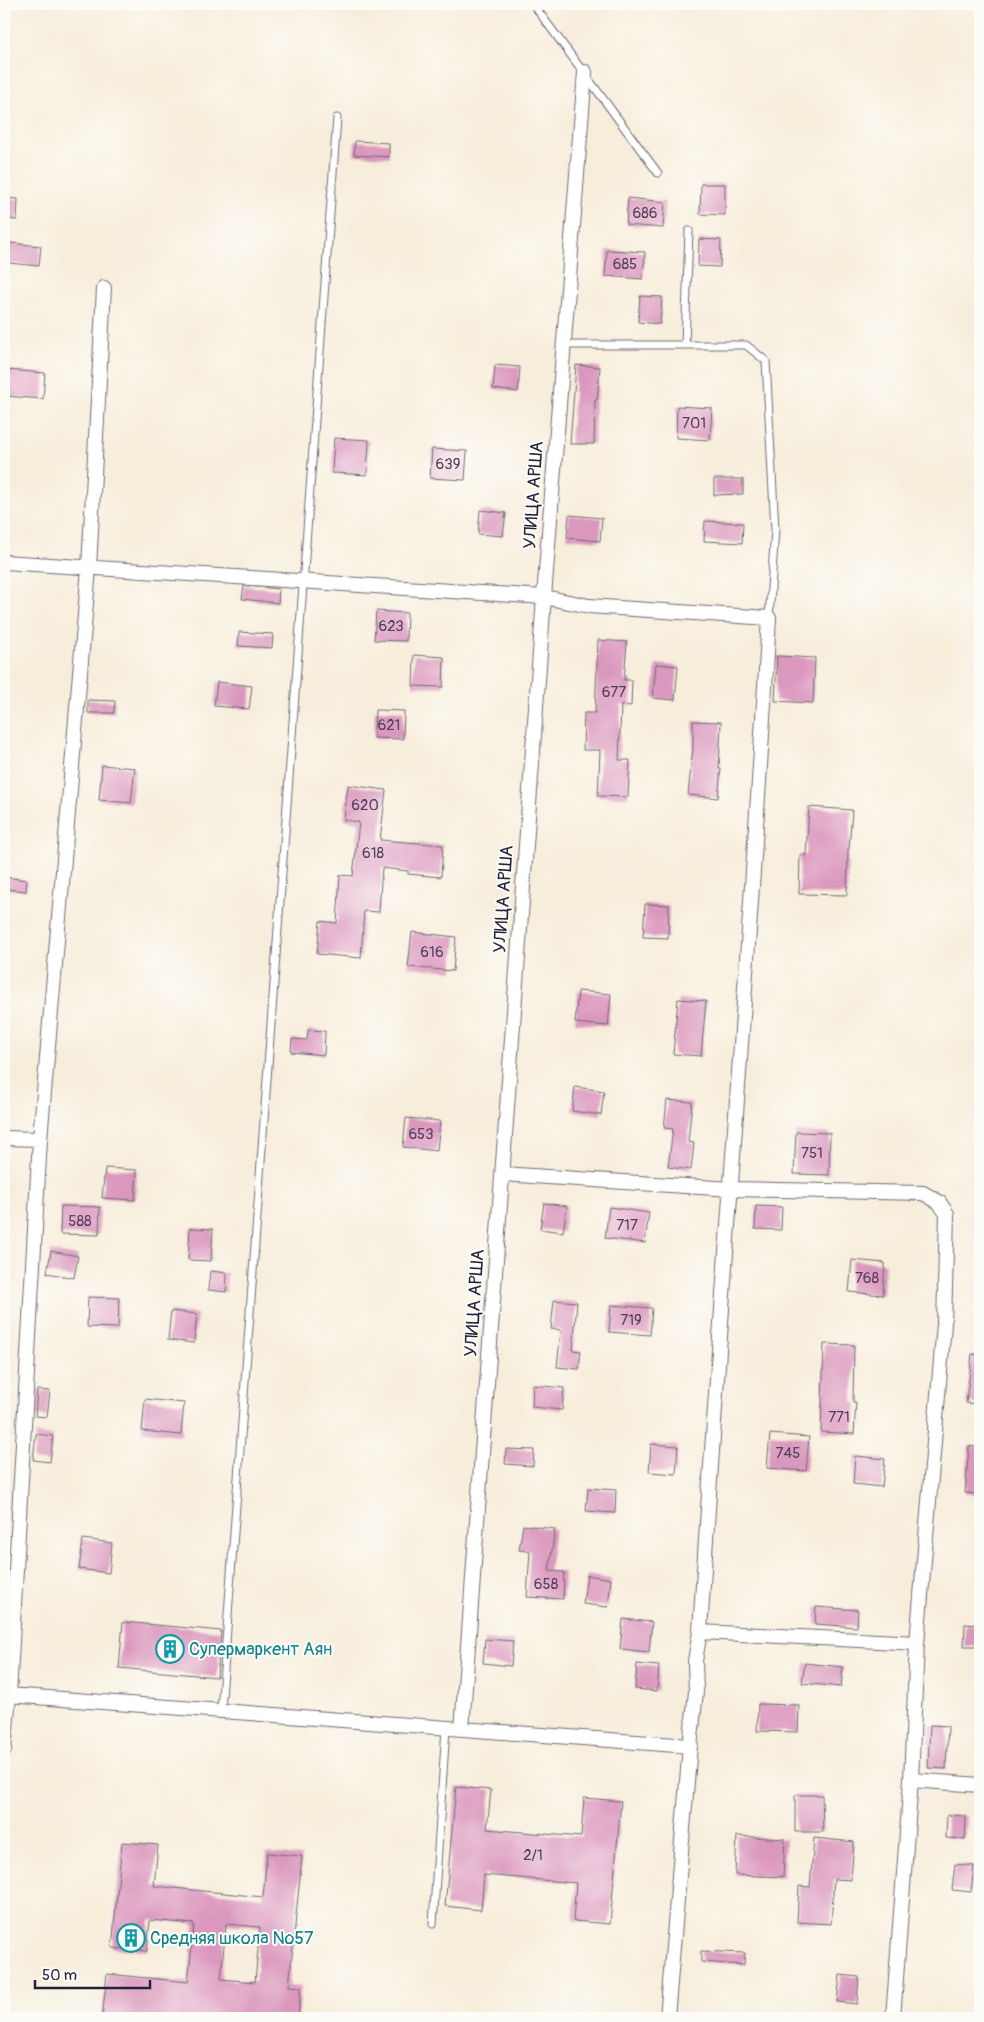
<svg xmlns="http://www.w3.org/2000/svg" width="984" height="2022" viewBox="0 0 984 2022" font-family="Pangolin,sans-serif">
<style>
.building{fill:#db98be;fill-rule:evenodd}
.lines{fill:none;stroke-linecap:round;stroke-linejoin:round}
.lane-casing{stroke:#6d6973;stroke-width:9}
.street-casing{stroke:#6d6973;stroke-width:16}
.lane{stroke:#fff;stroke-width:7}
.street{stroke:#fff;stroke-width:14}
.labels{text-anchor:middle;stroke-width:4;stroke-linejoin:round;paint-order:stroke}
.number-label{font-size:15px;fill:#50405c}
.street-label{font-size:18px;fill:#22223b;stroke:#fdfcf7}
.culture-label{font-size:18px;fill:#0d838f;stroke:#fdfcf7;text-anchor:start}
</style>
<rect width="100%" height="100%" fill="#fdfcf7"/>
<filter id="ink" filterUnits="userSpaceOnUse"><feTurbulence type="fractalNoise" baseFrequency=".02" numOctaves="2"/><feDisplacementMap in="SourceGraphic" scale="10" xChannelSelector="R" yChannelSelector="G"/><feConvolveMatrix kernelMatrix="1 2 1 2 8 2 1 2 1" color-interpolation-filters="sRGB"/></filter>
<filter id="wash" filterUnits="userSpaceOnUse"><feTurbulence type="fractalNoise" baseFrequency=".0096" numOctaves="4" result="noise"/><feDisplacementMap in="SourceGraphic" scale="20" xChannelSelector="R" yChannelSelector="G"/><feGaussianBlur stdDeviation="1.12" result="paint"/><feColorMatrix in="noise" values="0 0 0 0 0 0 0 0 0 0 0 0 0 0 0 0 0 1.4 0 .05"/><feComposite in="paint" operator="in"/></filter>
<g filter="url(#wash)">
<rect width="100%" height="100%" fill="#f7eddb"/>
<g id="blocks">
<path class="building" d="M355,141L389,143V157L354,155Z
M701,184H725V215L700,214Z
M4,198L18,199L17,220L4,219Z
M628,198L665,202L663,228L626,225Z
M699,239L721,240L720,267L698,266Z
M10,243L41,246L39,266L9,263Z
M607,250L645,252L643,279L605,276Z
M640,296L662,297L660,324L638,322Z
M495,365L520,367L518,392L493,389Z
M576,365L600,367L597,400H595L594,444H570Z
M7,370L45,373L43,399L5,396Z
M677,406L712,408L710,440L676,438Z
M334,438L369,440L367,475L332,473Z
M432,449L467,451L465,480L430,478Z
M714,479H743V494L714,495Z
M480,510L506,513L503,536L478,534Z
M569,515L602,518L600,541L567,538Z
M705,521L743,523L742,543L704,541Z
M244,586L279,589L278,603L242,599Z
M376,611L407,613L406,641L374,640Z
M239,632L273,634L272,648L238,646Z
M598,640L627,642L624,680H632L631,706L621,705L619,760H630L628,797L598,796L600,750H583L584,713H595Z
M414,655L444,657L443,687L413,686Z
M777,656L815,658L813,703L775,701Z
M656,664L678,666L675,700L653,698Z
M217,682L252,686L249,709L214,706Z
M88,700L115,701L114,713H88Z
M375,710L404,711L403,739L374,738Z
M693,721L721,722L719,769H721L718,798L688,795L693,748Z
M102,765L135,768L131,803L99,800Z
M348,785L386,790L380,840L443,845L441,877L408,874V871L382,868L379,912L364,911L361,958L317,954L320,921L337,923L340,875L353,876L359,822L344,820Z
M809,807L852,810L849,849H848L847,895L799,894L800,855H806Z
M4,877L27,880L26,891L4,889Z
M645,904L669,905L668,938L643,937Z
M412,932L456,937L453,971L408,967Z
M578,991L611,994L608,1026L575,1023Z
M678,999L706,1001L701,1056L673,1054Z
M308,1030L325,1031L324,1055L291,1052L292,1039L307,1040Z
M575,1087L604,1091L601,1115L572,1111Z
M667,1100L692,1102L688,1142L694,1143L691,1170L668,1167L673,1129L664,1128Z
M406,1118L440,1121L437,1151L403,1147Z
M796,1132L830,1133L829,1175L794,1174Z
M105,1168L137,1170L135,1200L102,1198Z
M544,1203L567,1206L563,1232L540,1229Z
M61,1206L100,1207L99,1235L60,1234Z
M756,1206L782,1207L781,1230L755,1229Z
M609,1207L649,1213L645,1243L605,1238Z
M190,1228L213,1229L211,1261L188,1260Z
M51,1251L78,1256L74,1278L47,1273Z
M852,1260L885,1263L883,1295L849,1292Z
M210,1271L227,1273L226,1292L208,1290Z
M88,1297L119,1298L118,1328L87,1327Z
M554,1300L577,1302L573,1350L581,1351L579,1369L557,1367L561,1330L551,1329Z
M611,1305L652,1308L650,1335L609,1332Z
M171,1311L197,1314L194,1343L168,1340Z
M824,1344L854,1345L853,1402H856L854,1434L821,1432Z
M972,1354L980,1355V1404L966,1403Z
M533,1385L564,1388L562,1410L532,1407Z
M37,1390L50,1391L47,1417L35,1416Z
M145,1399L184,1403L181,1435L142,1431Z
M36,1434L53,1436L50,1462L33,1460Z
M770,1434L809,1437L806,1471L767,1468Z
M651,1444L678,1446L676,1474L649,1472Z
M969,1446L980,1448V1494L965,1493Z
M506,1449L534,1450L533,1466L505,1464Z
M855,1456L885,1459L882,1487L853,1484Z
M588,1488L616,1490L615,1513L586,1511Z
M523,1525L555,1529L549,1571L564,1572L563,1599L527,1597L530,1551L519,1550Z
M83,1539L112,1543L109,1573L79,1569Z
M587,1575L611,1579L608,1607L583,1604Z
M816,1607L858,1610L857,1627L815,1624Z
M623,1619L652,1622L649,1652L620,1649Z
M123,1622L221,1631L217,1677L119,1668Z
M965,1624L980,1625V1646H964Z
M485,1639L513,1641L511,1666L483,1663Z
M805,1663L843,1667L841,1687L802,1683Z
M637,1664L659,1666L657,1691L635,1689Z
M758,1704L799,1705L798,1732L757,1731Z
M930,1725L948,1726L946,1769L928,1768Z
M456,1787L491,1790L487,1829L581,1837L584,1798L621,1801L610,1924L573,1921L576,1883L484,1875L481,1910L445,1906Z
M795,1795H822L823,1832H795Z
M947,1815L966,1816L965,1839L946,1838Z
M737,1836L785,1839L783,1877L735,1875Z
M814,1838L854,1842L851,1880L834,1879L831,1924L797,1922L799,1886L810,1887Z
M122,1842L158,1845L154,1886L263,1897L267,1853L302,1856L289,1986L301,1987L298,2018H102L107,1974L188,1982L194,1924L150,1920L147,1951L112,1948ZM226,1924L260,1927L255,1982L221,1979Z
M955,1864L974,1866L971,1892L952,1890Z
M701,1951L745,1953L744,1965L701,1962Z
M840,1975L859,1977L857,2004L837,2002Z"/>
</g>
</g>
<g filter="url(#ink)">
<use href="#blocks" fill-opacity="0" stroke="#6d6973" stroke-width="1"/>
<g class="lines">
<defs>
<path id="lane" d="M533,4L658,173
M564,345H746L766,361L775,529L769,618
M685,345L689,231
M221,1711L337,118
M433,1924L446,1728"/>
<path id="street" d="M4,562L544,597L589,606L769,618C750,956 721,1294 700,1632L695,1661L696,1692L690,1746L9,1695L4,1702
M4,1138L40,1139
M502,1174L731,1189L923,1193L939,1202L947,1214L944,1324L917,1643L911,1780L893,2018
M700,1632L917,1643
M462,1729L544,597L585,72
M4,1750L9,1695L40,1139L89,568L104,288
M911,1780L980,1785
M667,2018L690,1746"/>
</defs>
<use href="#lane" class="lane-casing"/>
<use href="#street" class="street-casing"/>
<use href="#lane" class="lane"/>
<use href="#street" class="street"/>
</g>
</g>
<defs>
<symbol id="building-ring" viewBox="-11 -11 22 22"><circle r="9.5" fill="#fdfcf7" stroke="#0f9aa8" stroke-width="1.5"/><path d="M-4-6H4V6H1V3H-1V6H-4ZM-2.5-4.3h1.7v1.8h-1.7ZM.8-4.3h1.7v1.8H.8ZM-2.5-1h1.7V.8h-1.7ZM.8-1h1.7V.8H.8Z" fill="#0f9aa8"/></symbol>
</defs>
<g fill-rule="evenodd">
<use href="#building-ring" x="154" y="1633" width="32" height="32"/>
<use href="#building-ring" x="115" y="1922" width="32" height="32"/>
</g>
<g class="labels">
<g class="number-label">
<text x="645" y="218">686</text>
<text x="625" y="269">685</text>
<text x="694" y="428">701</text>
<text x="448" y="469">639</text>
<text x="391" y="631">623</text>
<text x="614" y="697">677</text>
<text x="389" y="730">621</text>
<text x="365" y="810">620</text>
<text x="373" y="858">618</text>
<text x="432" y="957">616</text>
<text x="421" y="1139">653</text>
<text x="812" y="1158">751</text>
<text x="80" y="1226">588</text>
<text x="627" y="1230">717</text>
<text x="867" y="1283">768</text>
<text x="631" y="1325">719</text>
<text x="839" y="1422">771</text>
<text x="788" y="1458">745</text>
<text x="546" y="1589">658</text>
<text x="533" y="1860">2/1</text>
</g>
<g class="street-label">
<text transform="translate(533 495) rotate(-86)" y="6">УЛИЦА АРША</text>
<text transform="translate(503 899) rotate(-86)" y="6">УЛИЦА АРША</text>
<text transform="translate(474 1303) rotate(-86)" y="6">УЛИЦА АРША</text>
</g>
<g class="culture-label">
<text x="189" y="1655">Супермаркент Аян</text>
<text x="150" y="1944">Средняя школа №57</text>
</g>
</g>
<rect width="984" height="2022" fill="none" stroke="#fdfcf7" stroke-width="20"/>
<path d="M35 1980v8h115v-8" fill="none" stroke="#22223b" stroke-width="2.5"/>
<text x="42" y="1980" font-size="15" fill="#22223b" stroke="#fdfcf7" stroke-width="4" paint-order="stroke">50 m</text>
</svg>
